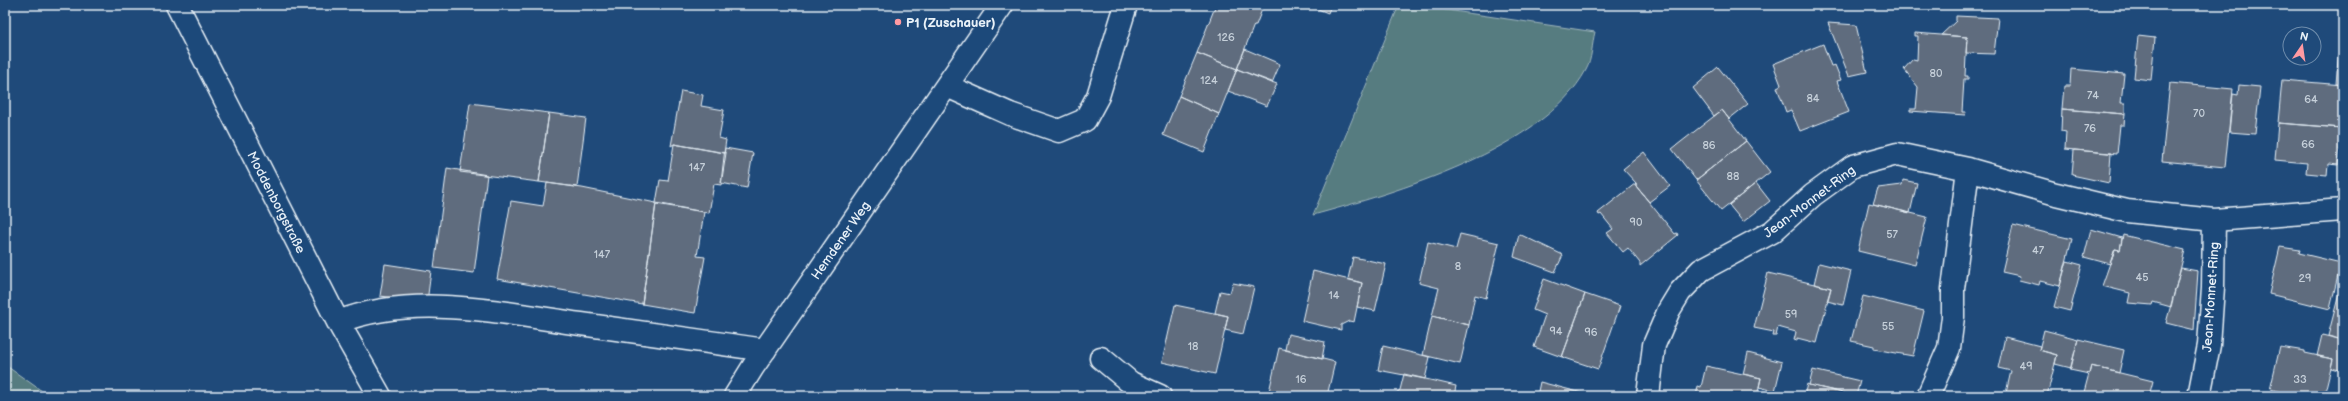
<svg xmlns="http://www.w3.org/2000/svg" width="2348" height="401" viewBox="0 0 2348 401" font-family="'Balsamiq Sans',sans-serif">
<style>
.green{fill:#567b80;stroke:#9fb6bc}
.building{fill:#5e6c7e;stroke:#e8f1f8}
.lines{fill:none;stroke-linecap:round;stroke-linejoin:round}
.minor-casing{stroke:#e8f1f8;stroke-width:25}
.minor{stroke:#1f4a7a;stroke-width:22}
.poi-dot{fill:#ff9aa2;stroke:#1f4a7a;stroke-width:1.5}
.labels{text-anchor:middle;stroke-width:3;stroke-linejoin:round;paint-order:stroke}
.number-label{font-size:11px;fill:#c6d0da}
.poi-label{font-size:13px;font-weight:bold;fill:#e8f1f8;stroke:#1f4a7a;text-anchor:start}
.street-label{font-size:13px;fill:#e8f1f8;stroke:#1f4a7a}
</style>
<rect width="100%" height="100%" fill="#1f4a7a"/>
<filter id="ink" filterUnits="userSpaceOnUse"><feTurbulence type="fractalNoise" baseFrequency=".025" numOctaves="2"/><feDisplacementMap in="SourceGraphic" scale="8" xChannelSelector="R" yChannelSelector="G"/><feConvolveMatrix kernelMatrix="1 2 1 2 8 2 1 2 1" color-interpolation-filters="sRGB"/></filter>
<g filter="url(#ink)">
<path class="green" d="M1399,5H1413L1595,32C1592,43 1592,60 1586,70C1544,149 1394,193 1313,215Z
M5,365L49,396H5Z"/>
<path class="building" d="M1209,5H1259L1263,7L1256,25H1254L1237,69L1197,53L1215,7Z
M1314,5H1331L1328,13L1313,7Z
M1956,16L1998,18L1994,54L1966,53L1967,37L1941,35L1956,21Z
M1828,23L1856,25L1867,72L1849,76Z
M1915,33L1967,37L1965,76H1968V79H1964L1962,112H1966L1965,115L1910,111V109H1916L1918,87L1904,69L1913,59L1917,60L1918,36H1915Z
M2138,36L2155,38L2151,80L2134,78Z
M1823,44L1831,66L1835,65L1841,80L1837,81L1849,112L1800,131L1791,110L1786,112L1777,87L1781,85L1773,64Z
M2339,47H2343V85L2336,84Z
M1245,49L1280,64L1272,83L1237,69Z
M1197,53L1237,69L1219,114L1179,96Z
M1718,67L1748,104L1729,119L1722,110L1714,116L1693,88Z
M1237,69L1277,84L1267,106L1228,91Z
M2071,69L2124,74L2121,103H2125V114L2062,109L2064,86H2070Z
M2282,80L2343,85L2342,128L2278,123Z
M2170,83L2233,89L2225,167L2162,161Z
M2239,85L2260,87L2255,134L2229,132L2233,94L2238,95Z
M681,91L703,95L701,106L724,110L719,138L726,140L724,153L674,144L671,146Z
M1179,96L1219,114L1204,152L1163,135Z
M470,103L549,113L539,182L460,172Z
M2062,109L2125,114L2124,125H2120L2117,154L2065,149L2066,132L2061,131Z
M1722,110L1746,141L1696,180L1672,149Z
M549,113L586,118L577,187L539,182Z
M2278,123L2342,128L2338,165L2328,164L2327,175L2306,173L2307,163L2275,160Z
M1746,141L1770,172L1721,211L1696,180Z
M674,144L726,153L721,185L714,184L709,213L656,203L660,180L668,181Z
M725,148L753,153L747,188L721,183Z
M2074,150L2111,153L2109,183L2072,175Z
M1644,152L1670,186L1649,202L1636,186V183L1623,169Z
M447,168L487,175L474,273L434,268Z
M1903,180L1917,183L1910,213L1873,204L1878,188L1902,185Z
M547,183L582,188L656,203L642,304L497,279L511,201L543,206Z
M1636,183V186L1675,234L1677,233L1678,235L1640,266V263L1628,248L1623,252L1607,233L1613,229L1601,214L1599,215L1598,213Z
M1756,183L1770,201L1743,222L1729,205Z
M1869,203L1927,217L1915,265L1858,251Z
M656,204L704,212L697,256L705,257L695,313L642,304Z
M2013,225L2072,239L2060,286L2040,281L2039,285L2019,280L2020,276L2002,272Z
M2091,229L2122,238L2120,250L2115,249L2110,264L2084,257Z
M1460,234L1499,243L1486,298L1475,295L1469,325L1432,316L1439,288L1419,283L1428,242L1456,249Z
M1519,234L1563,255L1555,272L1514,257Z
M2123,235L2185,250L2171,307L2153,302L2152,305L2128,303L2130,293L2102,286L2115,249L2120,250Z
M2280,247L2300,250L2299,253L2341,263L2330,309L2269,294Z
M1353,257L1386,264L1375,311L1357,307L1362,283L1348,279Z
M2067,261L2082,265L2070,311L2054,307Z
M1819,263L1851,271L1843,305L1827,301L1831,288L1814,284Z
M385,264L431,271L427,302L380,296Z
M2181,268L2198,271L2194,330L2166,323Z
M1313,271L1362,283L1354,322L1349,321L1341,325V330L1302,321Z
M1768,273L1831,288L1817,343L1797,338V341L1794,340L1796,332L1778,327L1776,336H1773L1774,332L1754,328Z
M1544,279L1585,294L1562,357L1534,347L1545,315L1533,310Z
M1233,283L1254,287L1243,334L1225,330L1228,316L1215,313L1220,291L1230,293Z
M2340,290H2343V340L2328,336Z
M1585,294L1620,306L1598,369L1562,357Z
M1863,296L1924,311L1913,356L1874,349V346L1851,341Z
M1175,305L1228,316L1215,374L1162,362Z
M1432,316L1469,325L1460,364L1423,355Z
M2044,330L2078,339L2071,368L2055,364L2057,355L2039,350Z
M1288,334L1325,342L1322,359L1285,350Z
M2322,335L2343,340V371L2331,368L2333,359L2317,356Z
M2005,337L2040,346L2039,350L2057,355L2047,396H2017L2006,393L2011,371L1998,368Z
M2078,339L2124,350L2119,373L2091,366L2089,374L2070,370Z
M1383,346L1430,357L1425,379L1378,370Z
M2280,347L2305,351V353L2333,359L2324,396H2295L2270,389Z
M1279,348L1335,362L1327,396H1268Z
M1748,353L1782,362L1775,391L1759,387L1761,378L1743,374Z
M1706,366L1761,378L1757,396H1696L1698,386L1701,387Z
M2091,366L2153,381L2149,396H2083Z
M1813,370L1860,381L1856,396L1809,385Z
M1404,374L1456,386L1454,396H1392L1400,390Z
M1540,382L1586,394V396H1537Z
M1807,384L1809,385L1856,396H1804Z"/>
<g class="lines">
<defs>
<path id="minor" d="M177,5L338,322L380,396
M947,86L1010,114L1059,131L1085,120L1098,96L1126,5
M338,322C416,292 501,313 581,324C643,333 704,341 765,350
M1101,358L1131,383L1160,396
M735,396L753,367L1002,5
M1648,396L1654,345L1669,310L1680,292L1701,270L1772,232L1813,195L1853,166L1897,154L1968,169L2056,194L2127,211L2214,220L2343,210
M1928,396L1949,348L1953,317V289L1968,169
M2199,396L2209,345L2213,287L2214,220"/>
</defs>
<use href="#minor" class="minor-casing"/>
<use href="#minor" class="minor"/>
</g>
</g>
<circle class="poi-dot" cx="898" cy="22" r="4"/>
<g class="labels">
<g class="number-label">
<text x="1226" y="41">126</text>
<text x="1936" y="77">80</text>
<text x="1209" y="84">124</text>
<text x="2093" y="99">74</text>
<text x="1813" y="102">84</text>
<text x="2311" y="103">64</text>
<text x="2199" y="117">70</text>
<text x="2090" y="132">76</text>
<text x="2308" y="148">66</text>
<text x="1709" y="149">86</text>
<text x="697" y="171">147</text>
<text x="1733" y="180">88</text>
<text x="1636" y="226">90</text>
<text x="1892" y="238">57</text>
<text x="2038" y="254">47</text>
<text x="602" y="258">147</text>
<text x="1458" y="270">8</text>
<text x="2142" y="281">45</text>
<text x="2305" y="282">29</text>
<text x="1334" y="299">14</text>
<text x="1791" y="318">59</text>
<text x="1888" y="330">55</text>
<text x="1556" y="335">94</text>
<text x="1591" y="336">96</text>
<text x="1193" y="350">18</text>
<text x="2026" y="370">49</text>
<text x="1301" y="383">16</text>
<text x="2300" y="383">33</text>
</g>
<g class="poi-label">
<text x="906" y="27">P1 (Zuschauer)</text>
</g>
<g class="street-label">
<text transform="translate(1809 201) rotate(-37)" y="5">Jean-Monnet-Ring</text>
<text transform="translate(277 202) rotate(63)" y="5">Moddenborgstraße</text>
<text transform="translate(840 240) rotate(-55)" y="5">Hemdener Weg</text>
<text transform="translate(2210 297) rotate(-86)" y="5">Jean-Monnet-Ring</text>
</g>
</g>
<rect width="2348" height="401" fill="none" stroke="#1f4a7a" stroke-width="20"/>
<rect x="10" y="10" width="2328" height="381" fill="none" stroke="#e8f1f8" stroke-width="1.5" filter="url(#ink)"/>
<g transform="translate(2302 46) rotate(13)"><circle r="19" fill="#1f4a7a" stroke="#6f8dac"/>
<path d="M0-3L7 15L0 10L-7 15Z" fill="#ff9aa2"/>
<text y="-6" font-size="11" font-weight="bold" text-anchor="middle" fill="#e8f1f8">N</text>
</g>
</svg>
